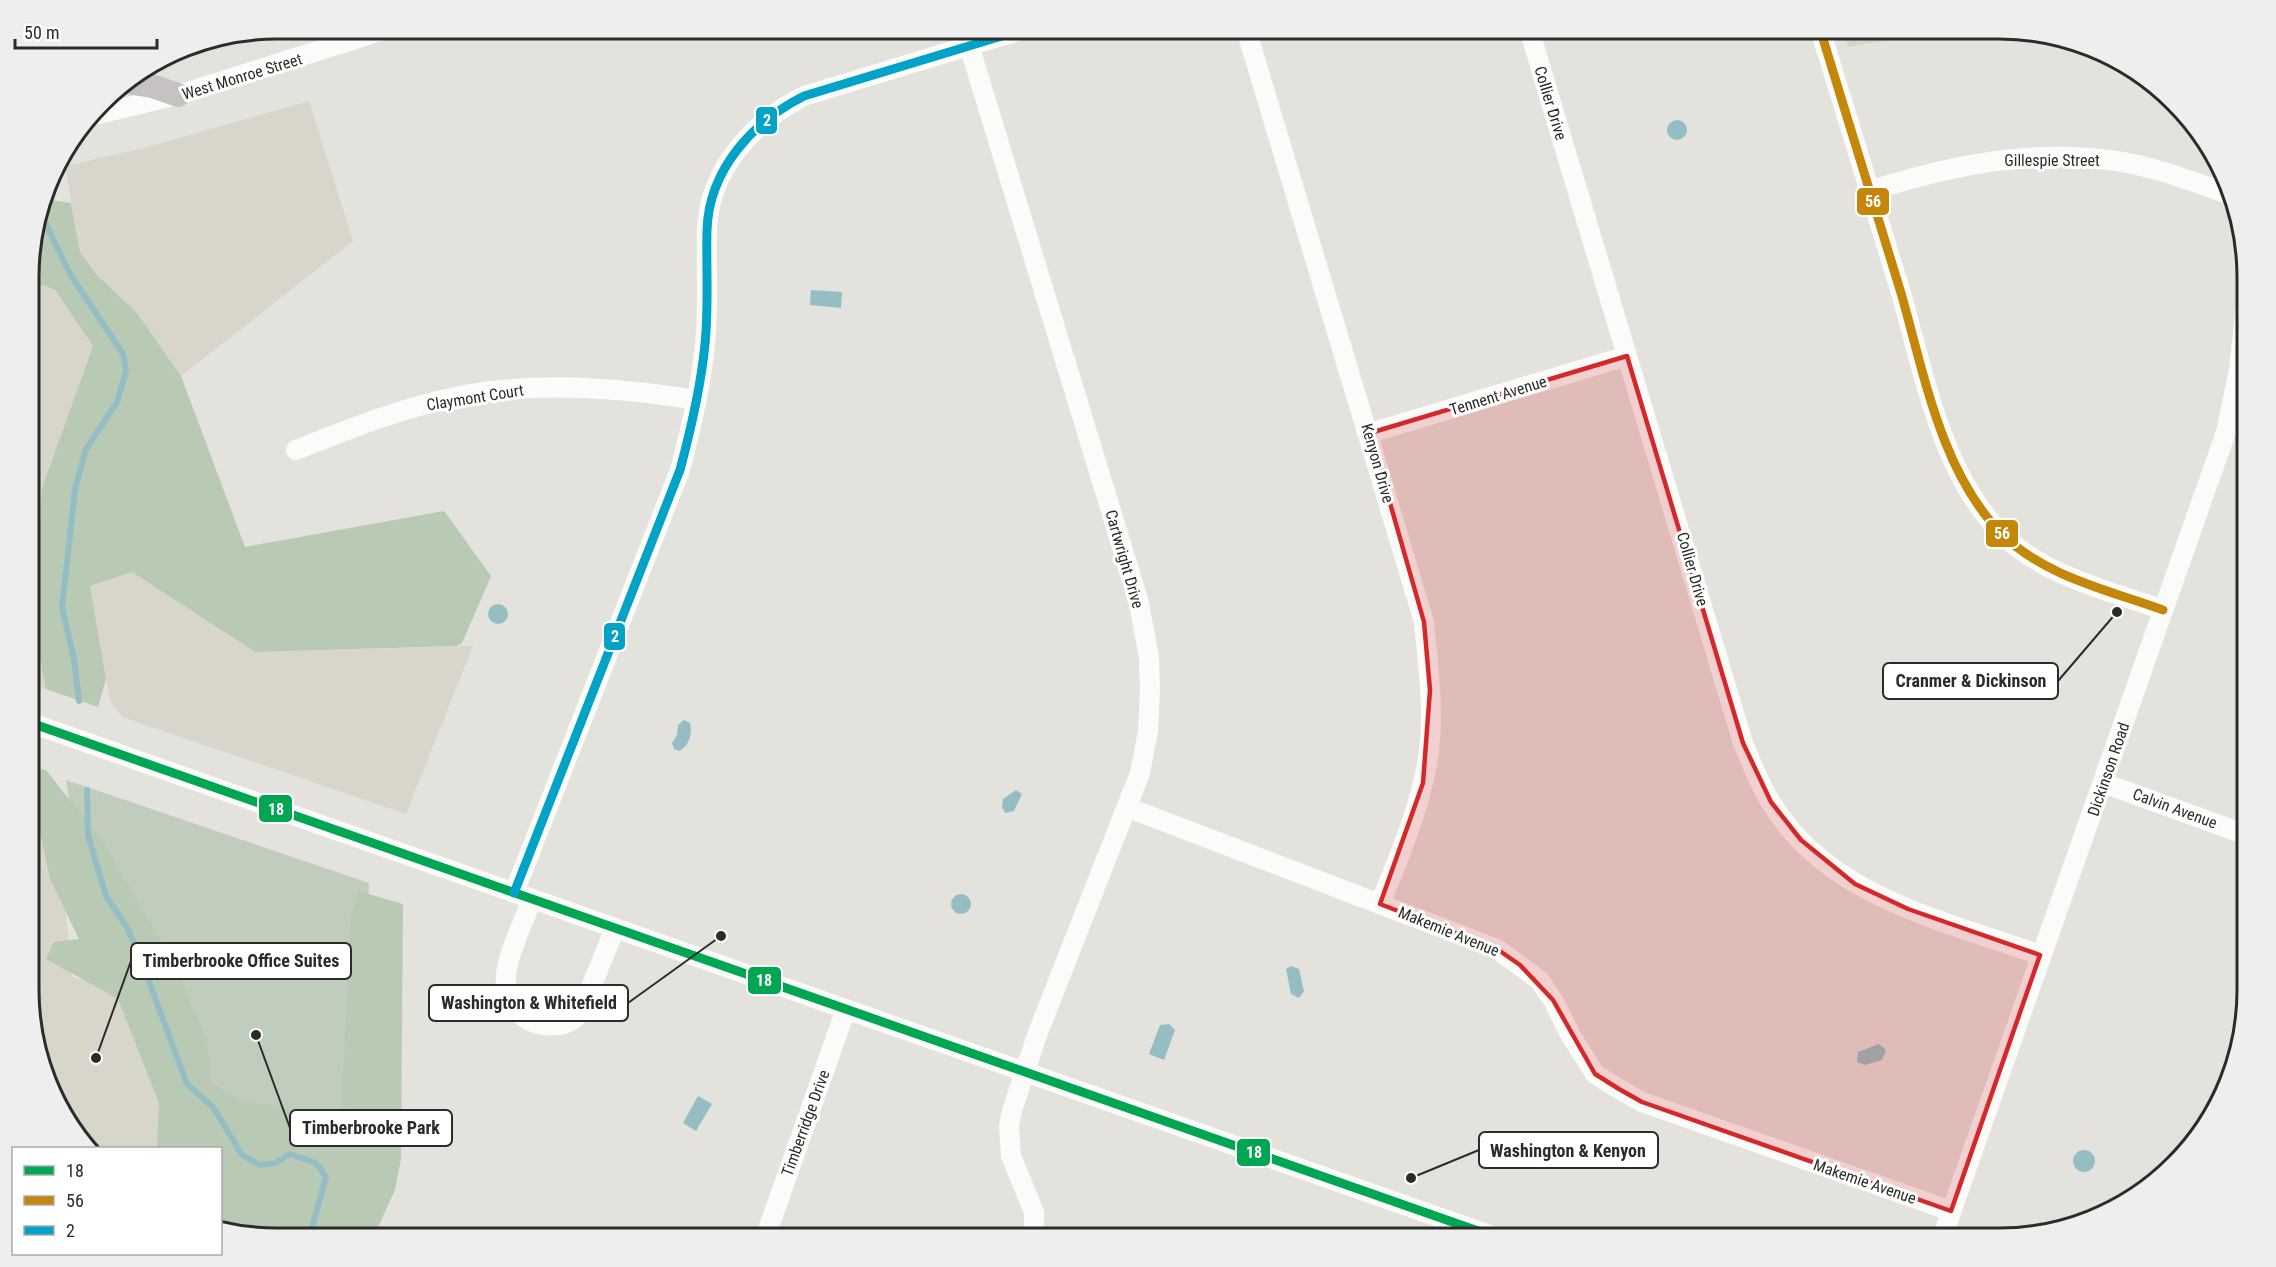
<svg xmlns="http://www.w3.org/2000/svg" width="2276" height="1267" viewBox="0 0 2276 1267" font-family="'Roboto Condensed',sans-serif">
<style>
.built{fill:#d8d5ca}
.green{fill:#c0ccbc}
.forest{fill:#b8cab3}
.water{fill:#94bec4}
.lines{fill:none;stroke-linecap:round;stroke-linejoin:round}
.stream{stroke:#94bec4;stroke-width:6}
.minor{stroke:#fbfbfa;stroke-width:20}
.major{stroke:#c7c2c2;stroke-width:24}
.bus-1-casing{stroke:#fff;stroke-width:14}
.bus-2-casing{stroke:#fff;stroke-width:14}
.bus-3-casing{stroke:#fff;stroke-width:14}
.bus-1{stroke:#00a651;stroke-width:9}
.bus-2{stroke:#c4870a;stroke-width:9}
.bus-3{stroke:#02a3c6;stroke-width:9}
.marked{fill:#d62828;fill-opacity:0.2;stroke:#d62828;stroke-width:4.5;stroke-linejoin:round}
.labels{text-anchor:middle;stroke-width:6;stroke-linejoin:round;paint-order:stroke}
.street-label{font-size:16px;fill:#2b2b28;stroke:#fff}
.rim{fill:none;stroke:#2b2b28;stroke-width:3}
.leader{fill:none;stroke:#2b2b28;stroke-width:2}
.callout-dot{fill:#2b2b28;stroke:#fff;stroke-width:2}
.callout{fill:#fff;stroke:#2b2b28;stroke-width:2}
.callout-label{font-size:18px;text-anchor:middle;font-weight:bold;fill:#2b2b28}
.line-badge{stroke:#fff;stroke-width:2}
.badge-label{font-size:16px;text-anchor:middle;font-weight:bold;fill:#fff}
</style>
<rect width="100%" height="100%" fill="#e3e2dd"/>
<path class="built" d="M1842,29H1952L1848,47Z
M309,101L353,241L181,376L137,313L95,273L80,252L65,166L144,148Z
M31,281L55,290L93,346L42,488L39,654L46,689L31,684Z
M132,572L255,652L473,646L406,814L122,717L110,700L90,586Z
M31,783L54,792L72,977L120,992L162,1094V1148H92L70,1128L31,1022Z"/>
<path class="green" d="M66,780L369,883L355,1178L276,1238L221,1231L220,1148L76,841Z"/>
<path class="forest" d="M51,200L71,203L80,252L95,273L137,313L181,376L245,547L444,511L491,576L462,643L457,646L255,652L132,572L90,586L106,679L98,707L46,689L39,654L37,572L42,488L93,346L55,290L31,281V253Z
M31,767L46,770L103,842L176,967L207,1040L211,1083L242,1101L341,1117L351,918L358,891L403,904L401,1159L395,1190L373,1238H276L221,1231L220,1148H157L159,1103L118,999L46,959L54,942L79,939L50,879L31,790Z"/>
<path class="water" d="M1667 130a10 10 0 1 1 20 0a10 10 0 1 1-20 0Z
M811,290L842,292L841,308L810,305Z
M488 614a10 10 0 1 1 20 0a10 10 0 1 1-20 0Z
M684,720L690,723C693,734 689,746 679,751L674,749L672,743L677,735L678,725Z
M1016,790L1022,794L1014,811L1005,813L1002,807L1003,799Z
M951 904a10 10 0 1 1 20 0a10 10 0 1 1-20 0Z
M1291,966L1299,969L1304,991L1299,998L1291,994L1286,969Z
M1169,1024L1175,1030L1164,1060L1149,1054L1160,1025Z
M1879,1044L1886,1050L1882,1060L1865,1065L1857,1062L1858,1052Z
M698,1096L712,1104L696,1131L683,1123Z
M2073 1161a11 11 0 1 1 22 0a11 11 0 1 1-22 0Z"/>
<g class="lines">
<path class="stream" d="M42,216L70,274L123,354L126,371L117,402L86,449L75,489L62,607L74,659L79,701
M87,790L88,835L106,896L126,926L137,949L187,1084L213,1107L242,1155L260,1165L275,1163L290,1154L316,1163L326,1177L309,1238"/>
<path class="minor" d="M1246,29L1424,622C1428,665 1434,708 1429,751C1422,804 1400,854 1380,904
M1529,29L1743,743C1751,762 1759,783 1770,801C1827,897 1943,920 2040,955
M1820,29C1847,117 1874,205 1901,293C1924,373 1941,472 2001,533C2043,576 2108,590 2163,610
M969,45L1139,603L1149,658L1150,690L1148,731L1140,773L1037,1035L1012,1111L1009,1125L1011,1156L1034,1212V1238
M94,115L178,95L387,29
M1869,191C1949,166 2032,148 2116,161C2157,167 2196,183 2234,196
M1370,433L1627,356
M296,450C359,425 424,399 492,391C561,383 629,389 697,400
M31,723L1498,1238
M2103,783L2247,835
M1129,808L1497,949L1539,980L1553,1000L1571,1036L1595,1074L1619,1089L1642,1102L1951,1211
M514,893L680,470C691,429 701,386 705,344C709,306 706,268 707,230C709,169 753,122 804,96L1025,29
M532,899C524,921 508,953 506,975C504,999 519,1022 544,1025C560,1027 571,1024 581,1012L615,928
M765,1238L846,1009
M1942,1238L2226,432L2239,370L2247,294"/>
<path class="major" d="M127,82L152,86L178,95"/>
<defs>
<path id="bus-1" d="M31,723L1498,1238"/>
<path id="bus-2" d="M1820,29C1847,117 1874,205 1901,293C1924,373 1941,472 2001,533C2043,576 2108,590 2163,610"/>
<path id="bus-3" d="M514,893L680,470C691,429 701,386 705,344C709,306 706,268 707,230C709,169 753,122 804,96L1025,29"/>
</defs>
<use href="#bus-1" class="bus-1-casing"/>
<use href="#bus-2" class="bus-2-casing"/>
<use href="#bus-3" class="bus-3-casing"/>
<use href="#bus-1" class="bus-1"/>
<use href="#bus-2" class="bus-2"/>
<use href="#bus-3" class="bus-3"/>
</g>
<path class="marked" d="M1627,356L1743,743L1771,802L1801,840L1855,884L1908,909L2040,955L1951,1211L1642,1102L1619,1089L1595,1074L1553,1000L1520,965L1497,949L1380,904L1423,783L1430,690L1424,622L1370,433Z"/>
<g class="labels">
<g class="street-label">
<text transform="translate(242 76) rotate(-17)" y="6">West Monroe Street</text>
<text transform="translate(1551 103) rotate(73)" y="6">Collier Drive</text>
<text x="2052" y="166">Gillespie Street</text>
<text transform="translate(1498 395) rotate(-17)" y="6">Tennent Avenue</text>
<text transform="translate(475 397) rotate(-9)" y="6">Claymont Court</text>
<text transform="translate(1378 463) rotate(74)" y="6">Kenyon Drive</text>
<text transform="translate(1125 559) rotate(74)" y="6">Cartwright Drive</text>
<text transform="translate(1693 569) rotate(74)" y="6">Collier Drive</text>
<text transform="translate(2108 769) rotate(-71)" y="6">Dickinson Road</text>
<text transform="translate(2175 808) rotate(20)" y="6">Calvin Avenue</text>
<text transform="translate(1449 931) rotate(22)" y="6">Makemie Avenue</text>
<text transform="translate(805 1123) rotate(-70)" y="6">Timberridge Drive</text>
<text transform="translate(1865 1181) rotate(19)" y="6">Makemie Avenue</text>
</g>
</g>
<path d="M0 0H2276V1267H0ZM277 39H1999A238 238 0 0 1 2237 277V990A238 238 0 0 1 1999 1228H277A238 238 0 0 1 39 990V277A238 238 0 0 1 277 39Z" fill="#eee" fill-rule="evenodd"/>
<path class="rim" d="M277 39H1999A238 238 0 0 1 2237 277V990A238 238 0 0 1 1999 1228H277A238 238 0 0 1 39 990V277A238 238 0 0 1 277 39Z"/>
<path class="leader" d="M2117 612L2058 681M96 1058L131 961M721 936L628 1003M256 1035L290 1128M1411 1178L1479 1150"/>
<g class="callout-dot">
<circle cx="2117" cy="612" r="6"/>
<circle cx="96" cy="1058" r="6"/>
<circle cx="721" cy="936" r="6"/>
<circle cx="256" cy="1035" r="6"/>
<circle cx="1411" cy="1178" r="6"/>
</g>
<g class="callout">
<rect x="1883" y="663" width="175" height="36" rx="6"/>
<rect x="131" y="943" width="220" height="36" rx="6"/>
<rect x="429" y="985" width="199" height="36" rx="6"/>
<rect x="290" y="1110" width="162" height="36" rx="6"/>
<rect x="1479" y="1132" width="179" height="36" rx="6"/>
</g>
<g class="callout-label">
<text x="1971" y="687">Cranmer &amp; Dickinson</text>
<text x="241" y="967">Timberbrooke Office Suites</text>
<text x="529" y="1009">Washington &amp; Whitefield</text>
<text x="371" y="1134">Timberbrooke Park</text>
<text x="1568" y="1157">Washington &amp; Kenyon</text>
</g>
<g class="line-badge">
<rect x="755" y="106" width="23" height="29" rx="6" fill="#02a3c6"/>
<rect x="1856" y="187" width="34" height="29" rx="6" fill="#c4870a"/>
<rect x="1985" y="519" width="34" height="29" rx="6" fill="#c4870a"/>
<rect x="603" y="622" width="23" height="29" rx="6" fill="#02a3c6"/>
<rect x="258" y="794" width="35" height="29" rx="6" fill="#00a651"/>
<rect x="747" y="966" width="35" height="29" rx="6" fill="#00a651"/>
<rect x="1236" y="1138" width="35" height="29" rx="6" fill="#00a651"/>
</g>
<g class="badge-label">
<text x="767" y="126">2</text>
<text x="1873" y="207">56</text>
<text x="2002" y="539">56</text>
<text x="615" y="642">2</text>
<text x="276" y="815">18</text>
<text x="764" y="986">18</text>
<text x="1254" y="1158">18</text>
</g>
<rect x="12" y="1147" width="210" height="108" fill="#ffffff" stroke="#aaaaa9" stroke-width="1.5"/>
<rect x="24" y="1166" width="30" height="9" fill="#00a651" stroke="#aaaaa9" stroke-width="1.5"/>
<text x="66" y="1177" font-size="18" fill="#2b2b28">18</text>
<rect x="24" y="1196" width="30" height="9" fill="#c4870a" stroke="#aaaaa9" stroke-width="1.5"/>
<text x="66" y="1207" font-size="18" fill="#2b2b28">56</text>
<rect x="24" y="1226" width="30" height="9" fill="#02a3c6" stroke="#aaaaa9" stroke-width="1.5"/>
<text x="66" y="1237" font-size="18" fill="#2b2b28">2</text>
<path d="M15 39v9h142v-9" fill="none" stroke="#2b2b28" stroke-width="3"/>
<text x="24" y="39" font-size="18" fill="#2b2b28" stroke="#ffffff" stroke-width="4.5" paint-order="stroke">50 m</text>
</svg>
